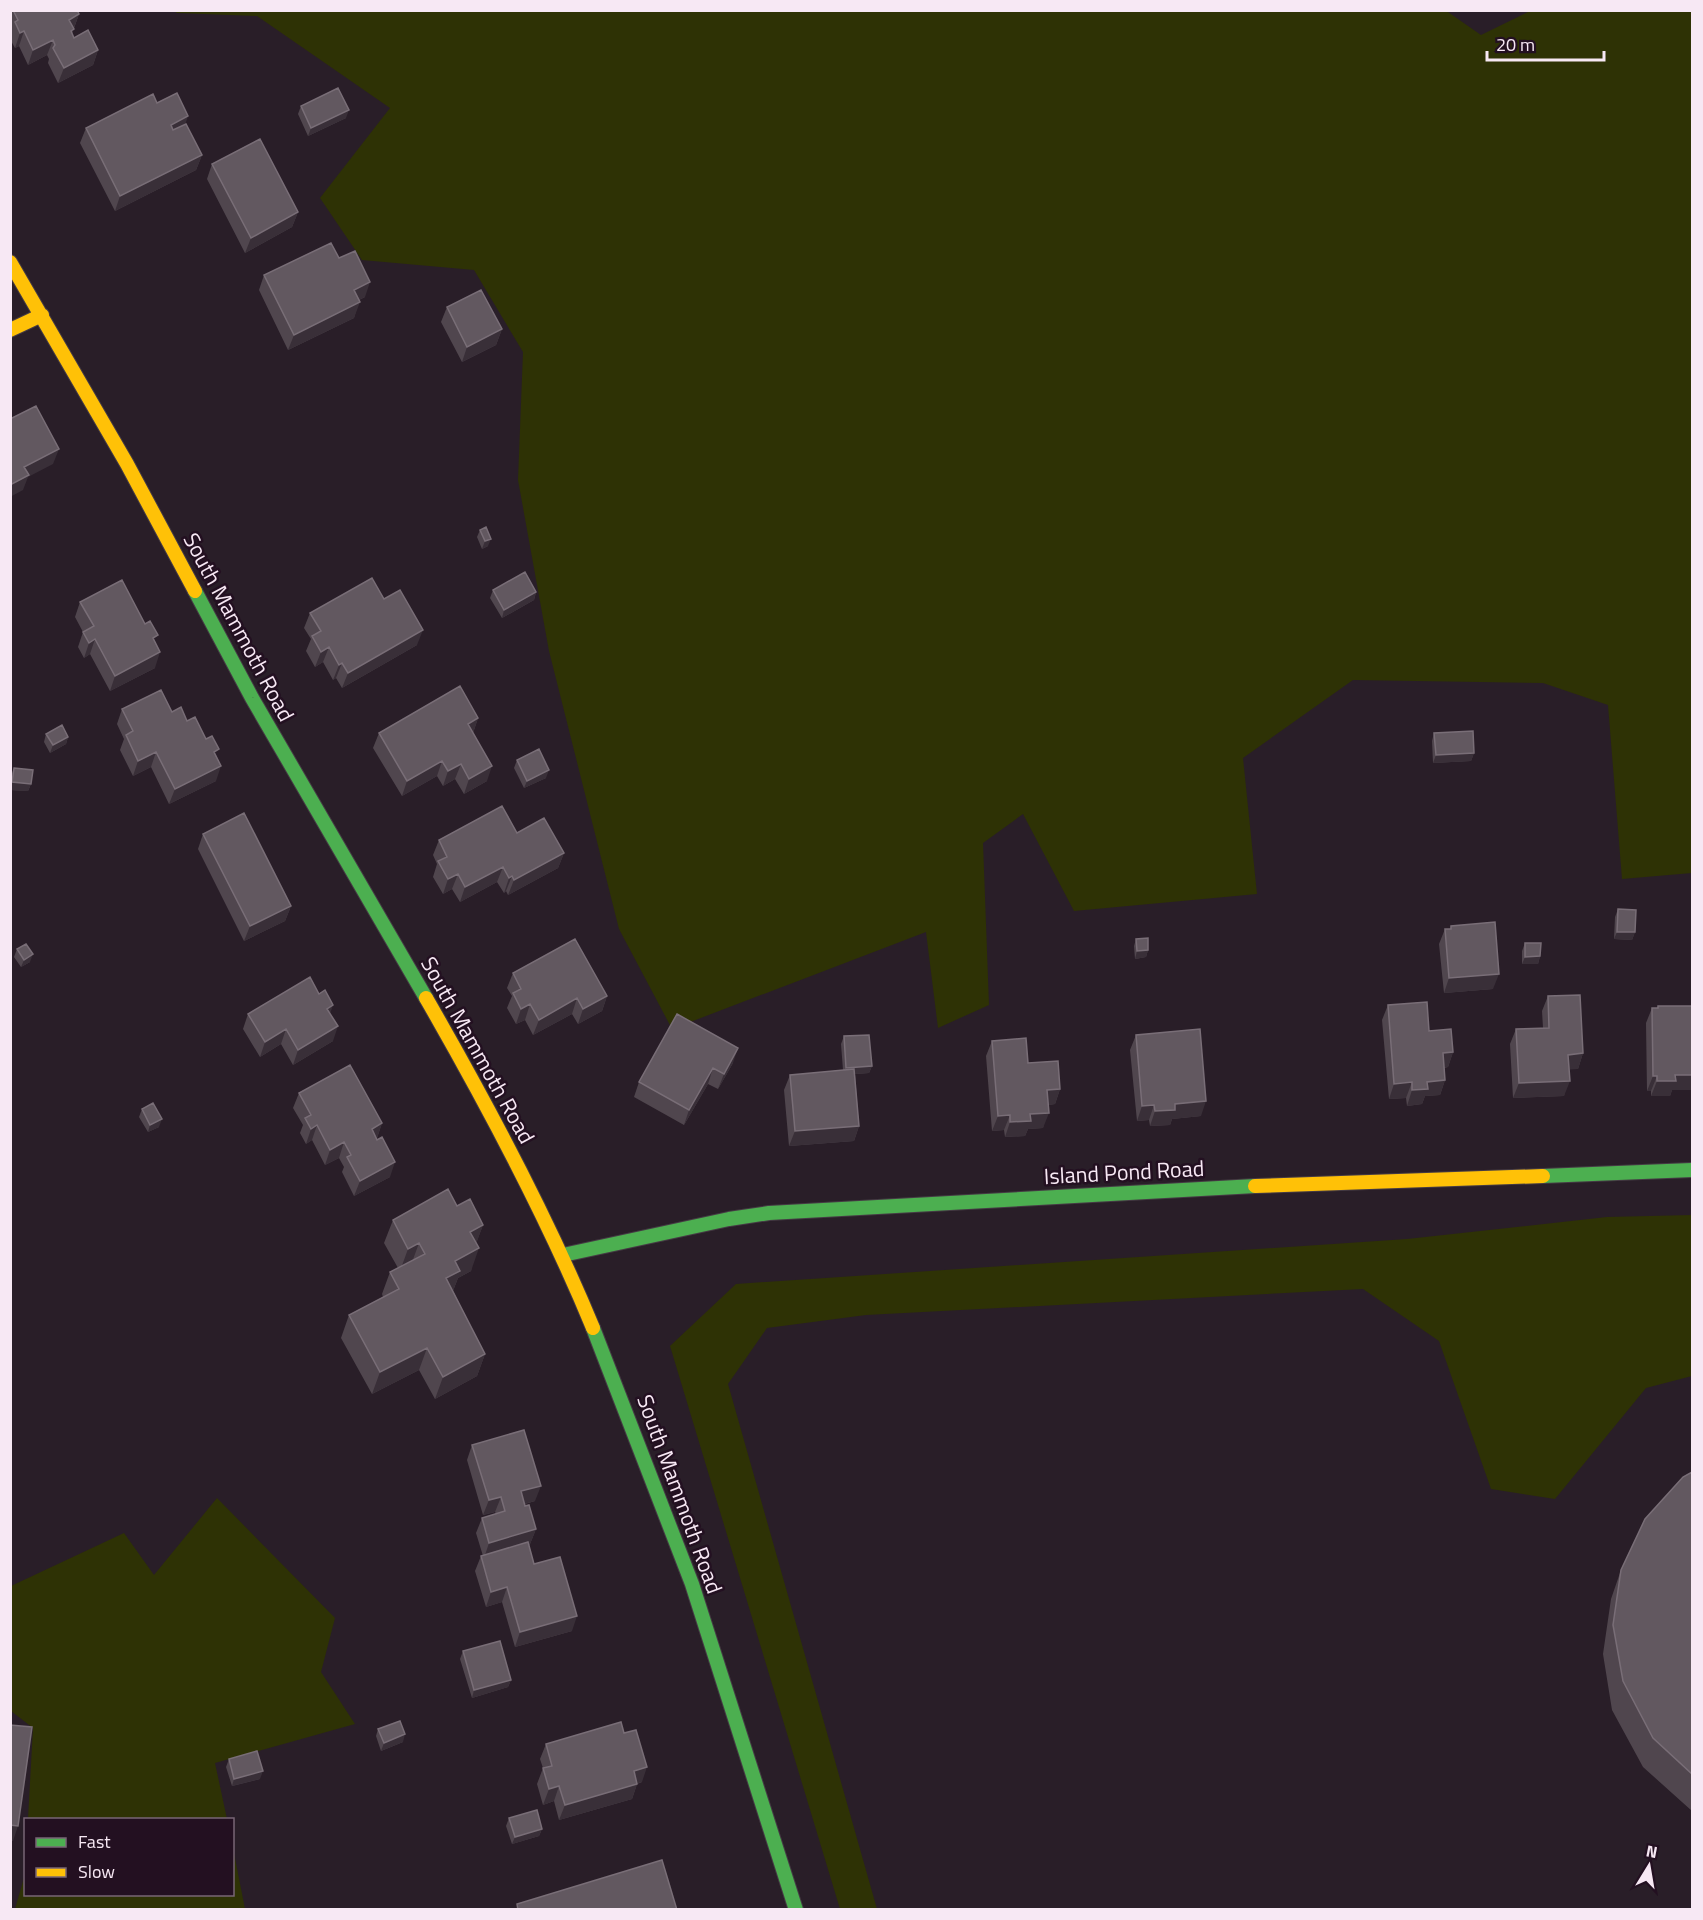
<svg xmlns="http://www.w3.org/2000/svg" width="1703" height="1920" viewBox="0 0 1703 1920" font-family="'Titillium Web',sans-serif">
<style>
.green{fill:#2e3205}
.lines{fill:none;stroke-linecap:round;stroke-linejoin:round}
.fast-casing{stroke:#453b44;stroke-width:16}
.slow-casing{stroke:#453b44;stroke-width:16}
.fast{stroke:#4caf50;stroke-width:14}
.slow{stroke:#ffc107;stroke-width:14}
.wall{fill:#50464e}
.shaded-wall{fill:#392f38}
.building{fill:#625860;stroke:#796e77;stroke-width:1.5}
.labels{text-anchor:middle;stroke-width:5;stroke-linejoin:round;paint-order:stroke}
.street-label{font-size:22px;fill:#f7e8f4;stroke:#231021}
</style>
<rect width="100%" height="100%" fill="#291e28"/>
<path class="green" d="M1445,10L1481,35L1530,11H1692V873L1622,879L1608,705L1543,683L1353,680L1243,758L1257,894L1074,911L1023,814L983,843L989,1005L938,1028L926,932L672,1029L619,929L549,651L518,480L523,352L474,270L362,260L320,198L390,108L257,16L177,13L174,11Z
M1692,1215V1376L1646,1388L1555,1499L1491,1489L1439,1341L1363,1289L866,1315L767,1328L728,1384L877,1909H840L670,1346L736,1284L1407,1239L1607,1217Z
M217,1498L335,1618L321,1672L355,1724L215,1763L227,1819H28L33,1728L11,1711V1586L124,1533L154,1575Z
M233,1848L245,1909H15L25,1874L26,1894H232Z"/>
<g class="lines">
<defs>
<path id="fast" d="M195,591L252,698L426,998
M1543,1176L1692,1170
M563,1255L729,1219L769,1213L1255,1186
M593,1328L692,1584L796,1910"/>
<path id="slow" d="M10,262L127,464L195,591
M10,330L42,315
M426,998C487,1104 546,1214 593,1328
M1255,1186L1543,1176"/>
</defs>
<use href="#fast" class="fast-casing"/>
<use href="#slow" class="slow-casing"/>
<use href="#fast" class="fast"/>
<use href="#slow" class="slow"/>
</g>
<path class="wall" d="M10,10H77L79,14L72,34L74,38L98,50L93,65L58,83L48,63L49,59L47,55L28,65L19,46L15,48L10,39Z
M157,103L186,124L202,155L196,170L115,211L80,143L86,128Z
M301,106L346,118L308,136L298,114Z
M212,164L298,212L292,227L245,253L207,179Z
M339,258L365,297L359,300L354,318L288,350L259,290L264,275Z
M447,307L502,329L496,345L462,362L441,322Z
M480,530L488,546L482,549L477,537Z
M493,590L536,592L534,600L502,618L490,598Z
M384,599L417,645L342,688L336,678L333,680L323,662L315,667L306,651L311,639L304,628L310,613Z
M80,602L155,642V668L110,691L90,654L84,658L78,647L83,632L75,617Z
M122,709L172,712L187,721L216,756V781L169,804L151,767L133,776L120,750L124,739L117,724Z
M478,718L473,733L487,781L464,794L455,779L443,786L437,776L402,796L373,748L379,733Z
M1434,733L1474,753L1471,761L1433,763L1432,741Z
M46,734L68,737L66,744L50,753L44,742Z
M517,760L546,778L524,788L514,768Z
M14,768L31,784L28,791L10,790L11,776Z
M517,833L564,853L558,868L508,895L506,891L504,893L497,882L460,902L452,889L443,894L433,877L437,864L433,855L439,840Z
M203,834L291,906L285,921L244,941L198,849Z
M1618,909L1635,932L1632,940L1614,939L1615,917Z
M1451,926L1493,989L1444,993L1439,944L1445,929H1450Z
M1136,939L1148,950L1146,957L1135,959L1134,946Z
M1525,943L1540,956L1538,964H1522V951Z
M17,949L30,962L21,967L14,957Z
M513,973L607,996L602,1011L578,1024L572,1014L533,1035L525,1020L516,1024L507,1008L512,996L507,988Z
M319,994L330,1014L333,1041L293,1065L281,1044L260,1057L243,1029L248,1014Z
M1548,996L1583,1053L1578,1069H1569L1564,1096L1513,1098L1510,1044L1516,1029L1543,1028L1542,1011Z
M1388,1005L1429,1031L1453,1052L1448,1067L1444,1068L1445,1080L1440,1095L1425,1096L1422,1104L1407,1106L1406,1098L1389,1099L1382,1020Z
M1658,1006L1672,1090L1670,1096H1651V1091H1647L1646,1023L1652,1008H1657Z
M1136,1035L1201,1116L1172,1119L1170,1125L1150,1126L1149,1120L1137,1121L1130,1050Z
M844,1036L872,1066L869,1073L855,1074L859,1126L854,1141L789,1146L784,1090L790,1075L843,1070L841,1044Z
M992,1041L1028,1063L1060,1089L1055,1104L1048,1105L1043,1128L1028,1129L1025,1136L1005,1137L1004,1130L992,1131L986,1056Z
M733,1063L718,1089L708,1084L684,1125L634,1097L639,1082Z
M299,1093L382,1123L377,1138L390,1177L354,1196L342,1172L344,1167L339,1158L325,1165L312,1140L306,1144L300,1133L303,1125L293,1108Z
M142,1109L159,1127L148,1132L139,1117Z
M457,1206L483,1225L476,1243L471,1271L458,1278L453,1291L485,1354L477,1376L435,1399L419,1370L372,1394L341,1338L349,1315L383,1297L382,1294L390,1272L398,1268L384,1243L393,1220Z
M472,1445L535,1501L525,1504L536,1529L530,1544L529,1545L534,1564L572,1631L515,1647L502,1602L486,1607L475,1571L481,1556H483L476,1533L482,1518L496,1514L495,1512L483,1515L467,1460Z
M1692,1472V1811L1643,1767L1612,1710L1603,1654L1611,1599L1621,1570Z
M463,1651L511,1680L508,1687L472,1698L460,1659Z
M378,1729L403,1742L381,1751L376,1736Z
M624,1733L642,1782L637,1784L632,1799L559,1820L554,1801L543,1805L537,1784L543,1768L540,1759L546,1744Z
M229,1759L260,1779L232,1786L226,1767Z
M509,1818L542,1829L539,1836L512,1844L506,1826Z"/>
<path class="shaded-wall" d="M79,14L68,44L69,20Z
M24,31L19,46L15,48L20,33Z
M53,40L47,55L28,65L33,50Z
M98,50L93,65L58,83L64,68Z
M349,110L346,118L308,136L311,128Z
M188,116L183,131L165,140L171,125Z
M202,155L196,170L115,211L120,196Z
M298,212L292,227L245,253L251,238Z
M370,282L365,297L348,305L354,290Z
M360,302L354,318L288,350L294,335Z
M502,329L496,345L462,362L467,347Z
M59,449L53,464L28,477L23,490L10,497V485L24,467Z
M491,539L488,546L482,549L485,541Z
M536,592L534,600L502,618L504,610Z
M423,630L417,645L342,688L348,673Z
M95,639L90,654L84,658L89,643Z
M329,647L323,662L315,667L321,652Z
M160,652L155,668L110,691L115,676Z
M342,663L336,678L333,680L339,665Z
M478,718L473,733L468,724Z
M68,737L66,744L50,753L53,745Z
M156,752L151,767L133,776L138,761Z
M1474,753L1471,761L1433,763L1436,755Z
M442,761L437,776L402,796L407,781Z
M461,764L455,779L443,786L448,771Z
M221,766L216,781L169,804L175,789Z
M492,766L487,781L464,794L469,779Z
M549,770L546,778L524,788L527,781Z
M12,782L31,784L28,791L10,790Z
M564,853L558,868L508,895L514,880Z
M503,867L497,882L460,902L465,887Z
M458,874L452,889L443,894L448,879Z
M512,876L506,891L504,893L509,878Z
M291,906L285,921L244,941L250,926Z
M1617,932H1635L1632,940L1614,939Z
M1148,950L1146,957L1135,959L1137,951Z
M33,954L30,962L21,967L24,960Z
M1540,956L1538,964H1522L1525,957Z
M1499,974L1493,989L1444,993L1449,978Z
M607,996L602,1011L578,1024L583,1009Z
M577,998L572,1014L533,1035L539,1020Z
M530,1004L525,1020L516,1024L521,1009Z
M333,1005L328,1020L327,1009Z
M338,1026L333,1041L293,1065L298,1050Z
M286,1029L281,1044L260,1057L265,1042Z
M738,1048L733,1063L718,1089L724,1074Z
M1453,1052L1448,1067L1437,1068L1443,1053Z
M1583,1053L1578,1069L1563,1070L1568,1055Z
M872,1066L869,1073L843,1075L846,1068Z
M713,1068L708,1084L684,1125L689,1110Z
M1675,1075H1692V1090H1672L1670,1096H1651L1657,1081Z
M1653,1076H1657L1651,1091H1647Z
M1445,1080L1440,1095L1425,1096L1422,1104L1407,1106L1412,1090L1427,1082Z
M1570,1081L1564,1096L1513,1098L1519,1083Z
M1412,1082L1406,1098L1389,1099L1394,1084Z
M1060,1089L1055,1104L1042,1106L1047,1090Z
M1206,1101L1201,1116L1172,1119L1170,1125L1150,1126L1155,1111L1175,1104Z
M1154,1105L1149,1120L1137,1121L1142,1106Z
M1049,1113L1043,1128L1028,1129L1025,1136L1005,1137L1010,1122L1030,1114Z
M1010,1115L1004,1130L992,1131L998,1116Z
M162,1119L159,1127L148,1132L150,1125Z
M382,1123L377,1138L372,1129Z
M317,1125L312,1140L306,1144L311,1129Z
M859,1126L854,1141L789,1146L795,1131Z
M344,1142L339,1158L325,1165L330,1150Z
M395,1162L390,1177L354,1196L360,1181Z
M483,1225L475,1247L470,1232Z
M419,1243L411,1265L400,1271L408,1249Z
M479,1248L471,1271L458,1278L452,1293L446,1278L455,1261Z
M427,1348L419,1370L372,1394L380,1372Z
M485,1354L477,1376L435,1399L443,1377Z
M541,1486L535,1501L516,1506L521,1491Z
M501,1497L495,1512L483,1515L489,1500Z
M536,1529L530,1544L484,1558L489,1543Z
M507,1587L502,1602L486,1607L491,1592Z
M577,1616L572,1631L515,1647L520,1632Z
M511,1680L508,1687L472,1698L474,1690Z
M405,1734L403,1742L381,1751L384,1743Z
M647,1767L642,1782L628,1786L634,1771Z
M263,1771L260,1779L232,1786L234,1779Z
M637,1784L632,1799L559,1820L565,1805Z
M559,1786L554,1801L543,1805L549,1789Z
M10,1825L18,1826L13,1841H10Z
M542,1829L539,1836L512,1844L515,1837Z"/>
<path class="building" d="M13,10H77L79,14L69,20L74,29L71,31L74,38L88,30L98,50L64,68L53,48L55,45L53,40L33,50L24,31L20,33L15,22L18,20Z
M338,88L349,110L311,128L301,106Z
M177,93L188,116L171,125L173,130L186,124L202,155L120,196L86,128L153,94L157,103Z
M260,139L298,212L251,238L212,164Z
M331,243L339,258L355,251L370,282L354,290L360,302L294,335L264,275Z
M481,290L502,329L467,347L447,307Z
M36,406L59,449L24,467L29,475L10,485V419Z
M486,527L491,539L485,541L480,530Z
M525,572L536,592L504,610L493,590Z
M372,578L384,599L400,590L423,630L348,673L342,663L339,665L329,647L321,652L312,636L321,631L310,613Z
M122,580L145,624L150,621L158,635L153,638L160,652L115,676L95,639L89,643L83,632L94,626L80,602Z
M460,686L478,718L468,724L492,766L469,779L461,764L448,771L442,761L407,781L379,733Z
M161,690L172,712L181,707L187,721L195,717L206,739L212,736L219,749L214,752L221,766L175,789L156,752L138,761L126,735L133,731L122,709Z
M62,725L68,737L53,745L46,734Z
M1473,731L1474,753L1436,755L1434,733Z
M539,749L549,770L527,781L517,760Z
M14,768L33,770L31,784L12,782Z
M502,806L517,833L544,818L564,853L514,880L512,876L509,878L503,867L465,887L458,874L448,879L438,861L447,857L439,840Z
M244,813L291,906L250,926L203,834Z
M1618,909L1636,910L1635,932H1617Z
M1495,922L1499,974L1449,978L1445,929H1451V926Z
M1148,938V950L1137,951L1136,939Z
M575,939L607,996L583,1009L577,998L539,1020L530,1004L521,1009L513,993L521,989L513,973Z
M1525,943H1541L1540,956L1525,957Z
M26,944L33,954L24,960L17,949Z
M310,977L319,994L325,990L333,1005L327,1009L338,1026L298,1050L286,1029L265,1042L248,1014Z
M1580,995L1583,1053L1568,1055L1570,1081L1519,1083L1516,1029L1549,1028L1548,996Z
M1427,1002L1429,1031L1451,1029L1453,1052L1443,1053L1445,1080L1427,1082L1428,1089L1412,1090V1082L1394,1084L1388,1005Z
M1658,1006H1692V1075H1675L1676,1081H1657V1076H1653L1652,1008H1658Z
M677,1014L738,1048L724,1074L713,1068L689,1110L639,1082Z
M1200,1029L1206,1101L1175,1104V1110L1155,1111L1154,1105L1142,1106L1136,1035Z
M869,1035L872,1066L846,1068L844,1036Z
M1026,1038L1028,1063L1058,1061L1060,1089L1047,1090L1049,1113L1030,1114L1031,1121L1010,1122V1115L998,1116L992,1041Z
M350,1065L382,1123L372,1129L377,1140L382,1137L395,1162L360,1181L347,1157L351,1155L344,1142L330,1150L317,1125L311,1129L305,1118L311,1115L299,1093Z
M854,1069L859,1126L795,1131L790,1075Z
M153,1103L162,1119L150,1125L142,1109Z
M448,1189L457,1206L470,1199L483,1225L470,1232L479,1248L455,1261L460,1271L446,1278L485,1354L443,1377L427,1348L380,1372L349,1315L399,1289L390,1272L425,1254L419,1243L408,1249L393,1220Z
M524,1430L541,1486L521,1491L525,1506L529,1505L536,1529L489,1543L482,1518L505,1511L501,1497L489,1500L472,1445Z
M1692,1472V1774L1653,1738L1623,1681L1613,1625L1621,1570L1645,1519L1683,1477Z
M528,1542L534,1564L560,1557L577,1616L520,1632L507,1587L491,1592L481,1556Z
M500,1641L511,1680L474,1690L463,1651Z
M400,1721L405,1734L384,1743L378,1729Z
M621,1722L624,1733L636,1730L647,1767L634,1771L637,1784L565,1805L559,1786L549,1789L543,1768L552,1766L546,1744Z
M10,1725L32,1727L18,1826L10,1825Z
M257,1751L263,1771L234,1779L229,1759Z
M537,1810L542,1829L515,1837L509,1818Z
M662,1860L677,1910H518L517,1904Z"/>
<g class="labels">
<g class="street-label">
<text transform="translate(239 627) rotate(62)" y="8">South Mammoth Road</text>
<text transform="translate(478 1050) rotate(61)" y="8">South Mammoth Road</text>
<text transform="translate(1124 1172) rotate(-3)" y="8">Island Pond Road</text>
<text transform="translate(680 1494) rotate(70)" y="8">South Mammoth Road</text>
</g>
</g>
<rect width="1703" height="1920" fill="none" stroke="#f7e8f4" stroke-width="24"/>
<rect x="24" y="1818" width="210" height="78" fill="#231021" stroke="#786675" stroke-width="1.5"/>
<rect x="36" y="1838" width="30" height="9" fill="#4caf50" stroke="#786675" stroke-width="1.5"/>
<text x="78" y="1848" font-size="18" fill="#f7e8f4">Fast</text>
<rect x="36" y="1868" width="30" height="9" fill="#ffc107" stroke="#786675" stroke-width="1.5"/>
<text x="78" y="1878" font-size="18" fill="#f7e8f4">Slow</text>
<g transform="translate(1649 1866) rotate(11)" stroke="#231021" stroke-width="4.5" paint-order="stroke">
<path d="M0-4.5L10 22L0 15L-10 22Z" fill="#f7e8f4"/>
<text y="-9" font-size="16" font-weight="bold" text-anchor="middle" fill="#f7e8f4">N</text>
</g>
<path d="M1487 51v9h117v-9" fill="none" stroke="#f7e8f4" stroke-width="3"/>
<text x="1496" y="51" font-size="18" fill="#f7e8f4" stroke="#231021" stroke-width="4.5" paint-order="stroke">20 m</text>
</svg>
